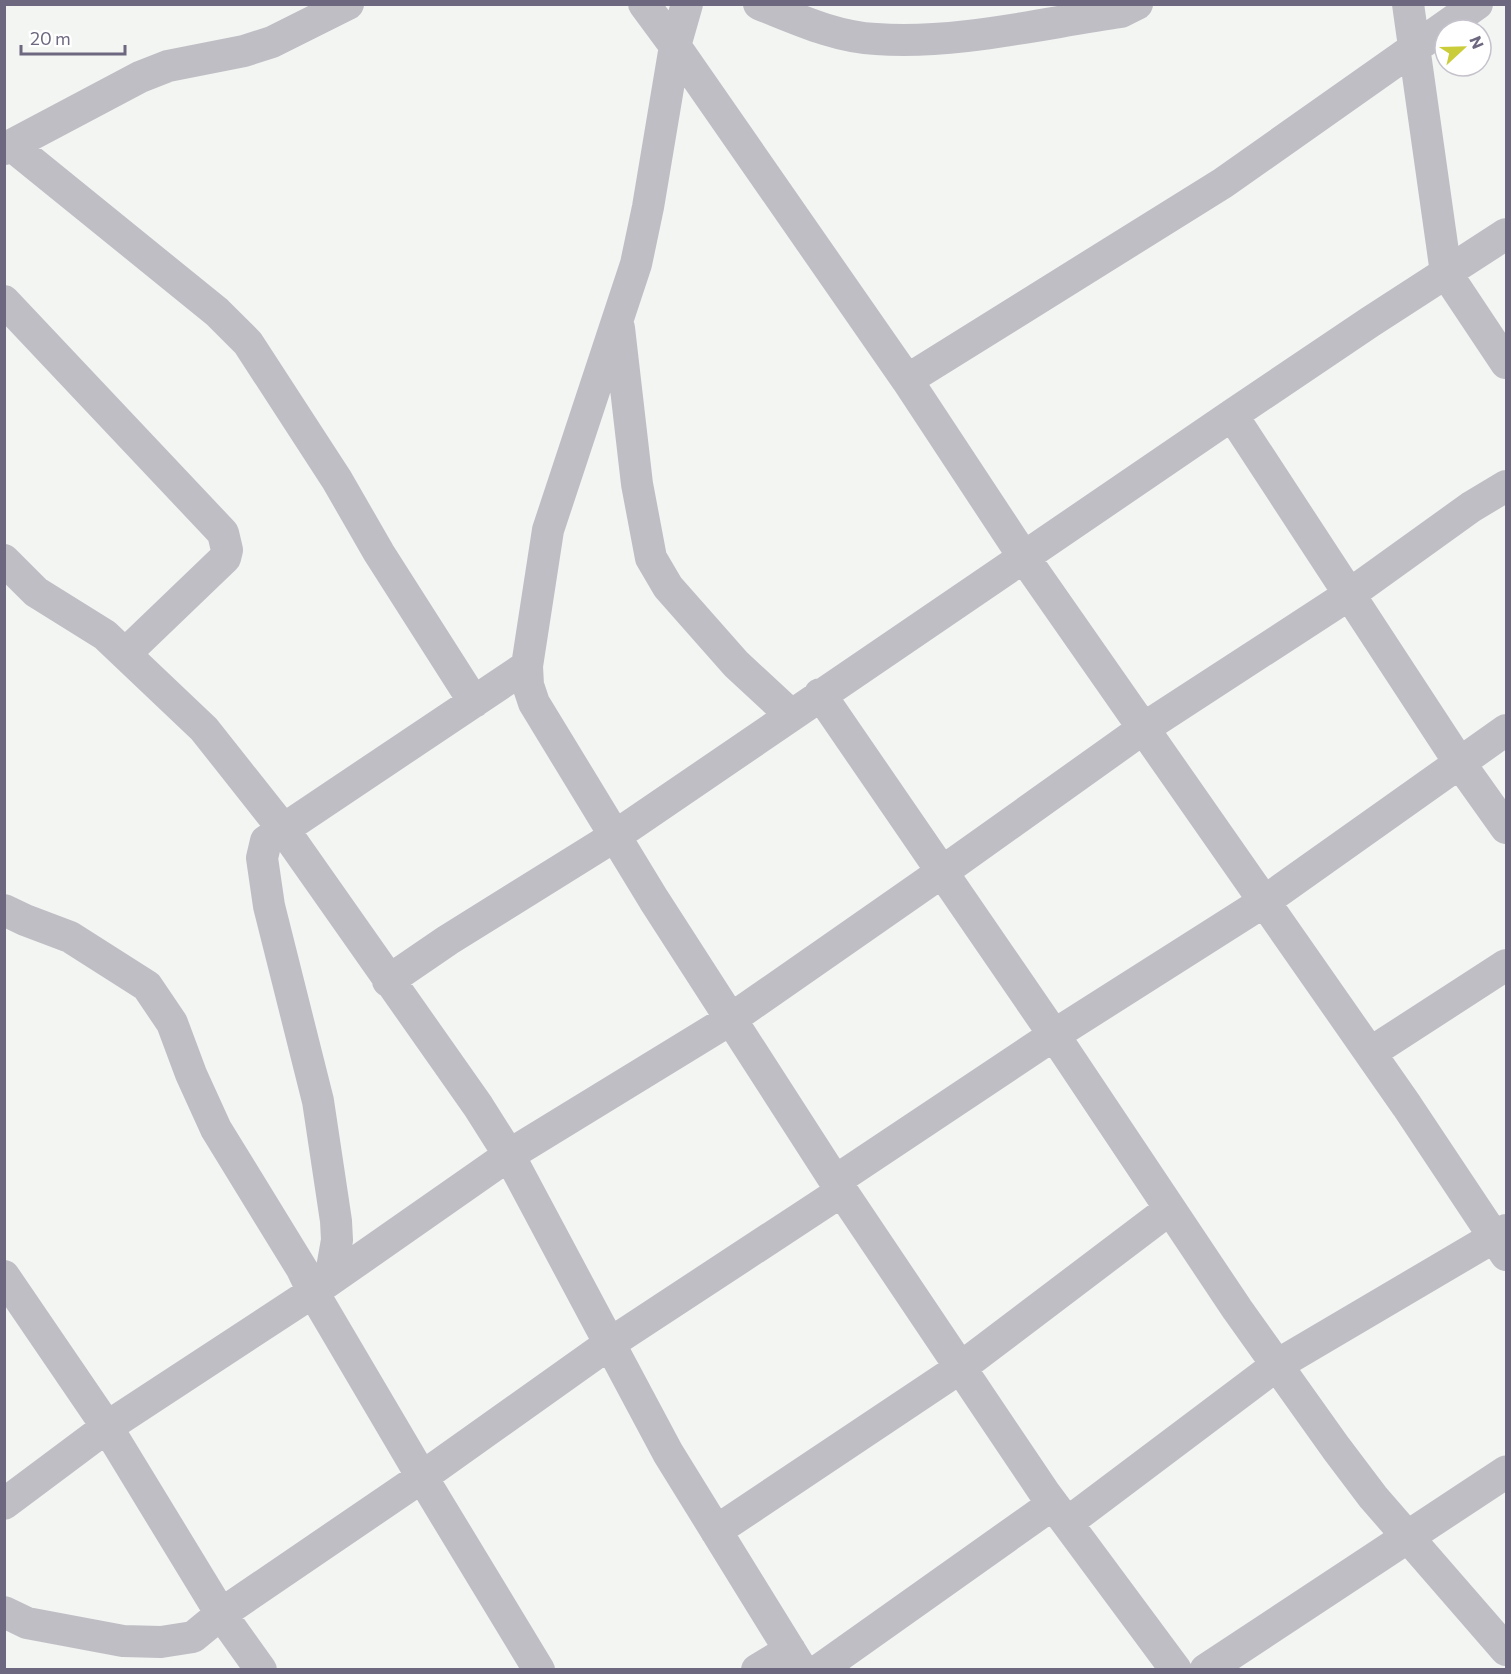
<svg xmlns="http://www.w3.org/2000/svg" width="1511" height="1674" viewBox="0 0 1511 1674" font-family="Commissioner,sans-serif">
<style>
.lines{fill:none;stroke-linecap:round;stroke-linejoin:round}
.minor{stroke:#c0bec5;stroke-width:32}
.tertiary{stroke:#c0bec5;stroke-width:33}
</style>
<rect width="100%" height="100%" fill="#f2f5f2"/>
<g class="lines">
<path class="minor" d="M644,4L675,46L907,380L1023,556L1407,1106L1506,1255
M687,4L675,46L648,207L636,264L548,530L527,666L528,685L534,703L654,900L835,1181L1044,1492L1176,1670
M759,4C797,19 835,37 876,39C955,45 1043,23 1121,12L1137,4
M1408,4L1446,273L1506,363
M11,145L217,312L248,343L337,480L379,553L474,702
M4,149L140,77L168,66L244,51L272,42L348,4
M4,301L223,533L227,550L225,558L125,654
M619,328L637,484L651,558L668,587L736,664L791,715
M907,380L1223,183L1477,4
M1232,415L1459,762L1506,828
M4,560L36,592L105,635L204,729L284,830L478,1106L509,1155L668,1453L802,1670
M820,694L1054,1035L1237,1309L1336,1448L1373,1497L1506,1650
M4,910L25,920L70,937L147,986L172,1023L191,1074L216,1129L302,1269L313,1292L422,1477L539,1670
M388,981L448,940L615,836L1232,415L1370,322L1506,234
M1370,1053L1506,965
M835,1181L1054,1035L1265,901L1506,730
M4,1276L107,1427L221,1614L261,1670
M330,1280L337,1240L336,1221L318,1101L269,906L262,858L266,841L527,666
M4,1504L107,1427L313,1292L509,1155L731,1019L942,872L1144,728L1350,594L1471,507L1506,486
M1067,1523L1277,1365L1506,1230
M716,1531L960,1368L1170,1209
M4,1612L27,1623L123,1641L161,1642L193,1637L221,1614L422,1477L609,1344L842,1191
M757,1670L790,1650
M819,1670L1053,1504"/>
<path class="tertiary" d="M1206,1670L1506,1472"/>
</g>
<rect width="1511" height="1674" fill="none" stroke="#6d677f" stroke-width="12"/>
<g transform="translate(1463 48) rotate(68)"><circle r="28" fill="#ffffff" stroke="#c5c2cc" stroke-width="1.5"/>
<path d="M0-4.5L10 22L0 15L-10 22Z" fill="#cbcc3a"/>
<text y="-9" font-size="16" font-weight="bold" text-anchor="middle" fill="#6d677f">N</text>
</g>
<path d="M21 45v9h104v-9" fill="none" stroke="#6d677f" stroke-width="3"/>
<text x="30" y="45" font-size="18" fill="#6d677f" stroke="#ffffff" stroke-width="4.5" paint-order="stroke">20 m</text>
</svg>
